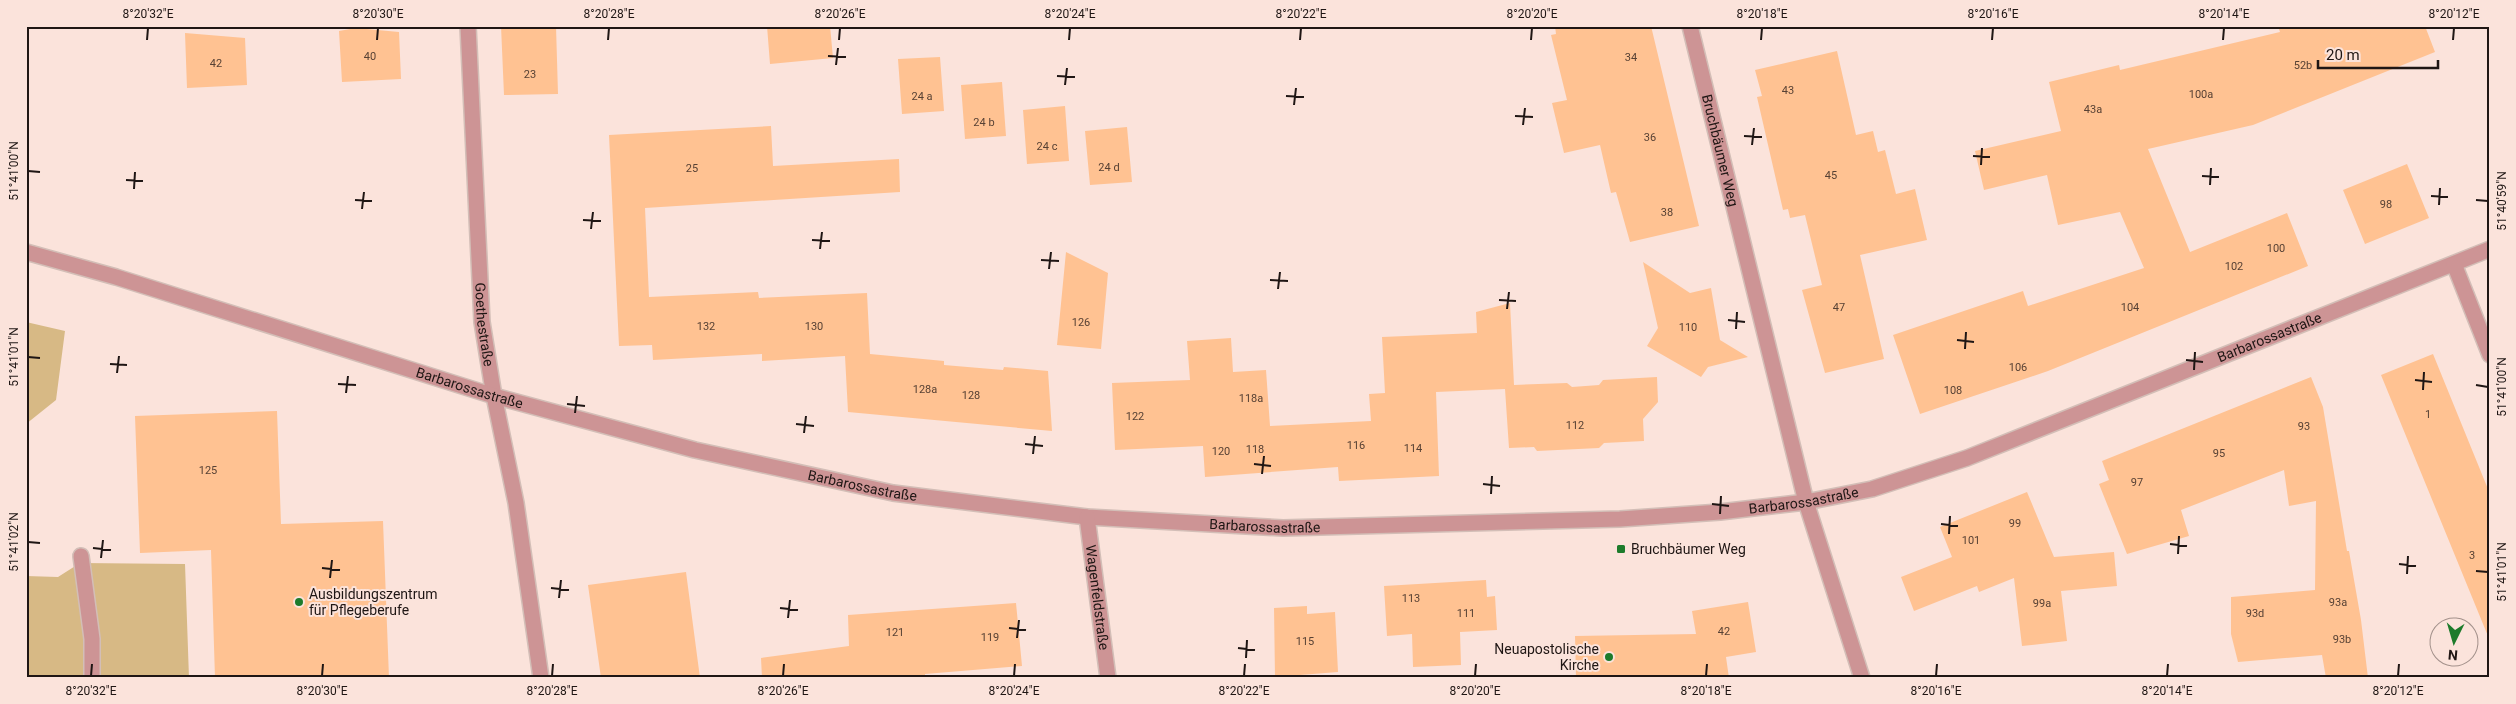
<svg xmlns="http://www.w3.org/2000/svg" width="2516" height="704" viewBox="0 0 2516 704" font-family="Roboto,sans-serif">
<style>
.green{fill:#d7b985}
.building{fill:#ffc292}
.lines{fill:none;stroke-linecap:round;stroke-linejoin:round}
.service-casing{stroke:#d3beb7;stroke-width:18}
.minor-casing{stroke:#d3beb7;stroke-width:18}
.service{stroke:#cd9495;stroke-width:15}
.minor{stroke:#cd9495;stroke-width:15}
.ticks{fill:none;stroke:#1f1614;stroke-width:2}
.poi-dot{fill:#1d7b2b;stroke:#fbe3db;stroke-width:2}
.labels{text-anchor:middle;stroke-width:4;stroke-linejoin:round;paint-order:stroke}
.number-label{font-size:11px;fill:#574134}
.street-label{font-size:14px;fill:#1f1614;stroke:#fbe3db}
.poi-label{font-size:14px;fill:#1f1614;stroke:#fbe3db;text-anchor:start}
.neatline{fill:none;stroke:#1f1614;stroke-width:2}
.ticks-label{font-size:12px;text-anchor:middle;fill:#1f1614}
</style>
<rect width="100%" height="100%" fill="#fbe3db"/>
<path class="green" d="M26,322L65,331L56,400L26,424Z
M80,563L185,564L189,678H26V576L58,577Z"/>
<path class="building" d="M501,26H556L558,94L504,95Z
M767,26H830L833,58L770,64Z
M1555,26H1651L1699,226L1630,242L1616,192L1611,193L1600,145L1564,153L1552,103L1567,100L1551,35L1556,34Z
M2278,26H2425L2435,52L2253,125L2148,149L2190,252L2287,213L2308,266L2048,371L1920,414L1893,335L2023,291L2028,306L2144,268L2120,212L2058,225L2047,175L1984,190L1975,151L2061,131L2049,82L2119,65L2120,70L2280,32Z
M356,28L399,32L401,79L342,82L339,31Z
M185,33L245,38L247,85L187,88Z
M1837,51L1856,135L1873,131L1878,152L1885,150L1896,194L1915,189L1927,240L1860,255L1884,359L1825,373L1802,290L1822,285L1805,215L1790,218L1788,209L1783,210L1757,97L1762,96L1755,70Z
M940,57L944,111L902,114L898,59Z
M1002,82L1006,136L965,139L961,85Z
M1065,106L1069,161L1027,164L1023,110Z
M771,126L773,166L899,159L900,192L645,208L649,297L758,292L759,298L867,293L870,354L944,361V365L1003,370L1004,367L1048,371L1052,431L848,412L845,356L762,361V354L653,360L652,345L619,346L609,135Z
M1127,127L1132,182L1090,185L1085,131Z
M2407,164L2429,218L2365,244L2343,190Z
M1066,252L1108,273L1101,349L1057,345Z
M1643,262L1690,293L1711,288L1720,340L1748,357L1708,367L1701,377L1647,346L1658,328Z
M1510,303L1514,385L1567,383L1572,387L1599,385L1603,380L1657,377L1658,402L1643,419L1644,441L1604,443L1599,448L1537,451L1534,447L1509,448L1505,389L1436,392L1439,476L1339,481L1338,467L1205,477L1203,446L1115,450L1112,383L1190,380L1187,341L1231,338L1233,372L1266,370L1270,426L1371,421L1369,394L1385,393L1382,337L1477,333L1476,312Z
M2433,354L2490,494V641L2381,375Z
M2311,377L2323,407L2347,551H2349L2361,620L2368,678H2326L2322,655L2238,662L2231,634V597L2315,590L2316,501L2289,506L2284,470L2181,510L2189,536L2127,554L2099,484L2109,480L2102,461Z
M277,411L281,524L383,521L389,678H215L211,550L140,553L135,416Z
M2027,492L2054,557L2114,552L2117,586L2061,591L2067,641L2022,646L2014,578L1979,592L1977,586L1914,611L1901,577L1952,557L1940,527Z
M686,572L700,678H601L588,585Z
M1486,580L1487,597L1495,596L1497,630L1460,632L1461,665L1413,667L1412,634L1387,636L1384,586Z
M1748,602L1756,652L1726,657L1729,678H1576L1575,636L1696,634L1692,611Z
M1016,603L1022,666L925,674V678H762L761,658L849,646L848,615Z
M1307,606V614L1335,612L1338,672L1275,677L1274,608Z"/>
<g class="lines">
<defs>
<path id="service" d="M81,556L92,639V678"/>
<g id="minor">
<path id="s1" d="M468,26L482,322L494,396L516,503L541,678"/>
<path id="s2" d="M1690,26L1806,502L1862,678"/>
<path id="s3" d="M26,252L116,277L494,396L695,450L893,493L1087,517L1283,528L1620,519L1720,512L1806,502L1872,489L1967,458L2490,249"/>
<path d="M2454,264L2490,355"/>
<path id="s4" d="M1087,517L1108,678"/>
</g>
</defs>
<use href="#service" class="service-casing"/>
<use href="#minor" class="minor-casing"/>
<use href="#service" class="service"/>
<use href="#minor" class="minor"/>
</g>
<path class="ticks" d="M147,40L148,28M377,40L378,28M608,40L609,28M839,40L840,28M1069,40L1070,28M1300,40L1301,28M1531,40L1532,28M1761,40L1762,28M1992,40L1993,28M2223,40L2224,28M2453,40L2454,28M828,56L846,57M836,65L838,48M1057,76L1075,77M1065,85L1067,68M1286,96L1304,97M1294,105L1296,88M1515,116L1533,117M1523,125L1525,108M1744,136L1762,137M1752,145L1754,128M1973,156L1990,157M1981,165L1982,148M28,171L40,172M2202,176L2219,177M126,180L143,181M2210,185L2211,168M134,189L135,172M2431,196L2448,197M355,200L372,201M2476,200L2488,201M2439,205L2440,188M362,209L364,192M583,220L601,221M591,229L593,212M812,240L830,241M820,249L822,232M1041,260L1059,261M1049,269L1051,252M1270,280L1288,281M1278,289L1280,272M1499,300L1516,301M1507,309L1509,292M1728,320L1745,322M1736,329L1737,312M1957,340L1974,342M1965,349L1966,332M28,357L40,358M2186,360L2203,362M110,364L127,365M2194,370L2195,352M117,373L119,356M2415,380L2432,382M338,384L356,385M2476,385L2488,387M2423,390L2424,372M346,393L348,376M567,404L585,406M575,413L577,396M796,424L814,426M804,433L806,416M1025,444L1043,446M1033,454L1035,436M1254,464L1271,466M1262,474L1264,456M1483,484L1500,486M1491,494L1492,476M1712,504L1729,506M1720,514L1721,496M1941,524L1958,526M1949,534L1950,516M28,542L40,543M2170,544L2187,546M93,548L111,550M2178,554L2179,536M101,558L103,540M2399,564L2416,566M322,568L340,570M2476,571L2488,572M2407,574L2408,556M330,578L332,560M551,588L569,590M559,598L561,580M780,608L798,610M788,618L790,600M1009,628L1026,630M1017,638L1019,620M1238,648L1255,650M1246,658L1247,640M91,676L92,664M322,676L323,664M552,676L553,664M783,676L784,664M1014,676L1015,664M1244,676L1245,664M1475,676L1476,664M1706,676L1707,664M1936,676L1937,664M2167,676L2168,664M2398,676L2399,664"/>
<g class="poi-dot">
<rect x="1616" y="544" width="10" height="10" rx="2.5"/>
<circle cx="299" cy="602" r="5"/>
<circle cx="1609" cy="657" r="5"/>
</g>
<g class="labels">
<g class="number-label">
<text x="370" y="60">40</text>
<text x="1631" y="61">34</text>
<text x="216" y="67">42</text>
<text x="2303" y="69">52b</text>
<text x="530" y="78">23</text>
<text x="1788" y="94">43</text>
<text x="2201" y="98">100a</text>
<text x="922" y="100">24 a</text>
<text x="2093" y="113">43a</text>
<text x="984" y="126">24 b</text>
<text x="1650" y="141">36</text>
<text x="1047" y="150">24 c</text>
<text x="1109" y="171">24 d</text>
<text x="692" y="172">25</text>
<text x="1831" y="179">45</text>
<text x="2386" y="208">98</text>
<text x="1667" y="216">38</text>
<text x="2276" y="252">100</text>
<text x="2234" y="270">102</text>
<text x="1839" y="311">47</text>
<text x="2130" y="311">104</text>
<text x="1081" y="326">126</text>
<text x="706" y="330">132</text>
<text x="814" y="330">130</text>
<text x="1688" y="331">110</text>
<text x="2018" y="371">106</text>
<text x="925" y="393">128a</text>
<text x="1953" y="394">108</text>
<text x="971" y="399">128</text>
<text x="1251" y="402">118a</text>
<text x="2428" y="418">1</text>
<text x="1135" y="420">122</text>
<text x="1575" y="429">112</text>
<text x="2304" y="430">93</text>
<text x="1356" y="449">116</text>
<text x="1413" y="452">114</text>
<text x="1255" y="453">118</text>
<text x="1221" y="455">120</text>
<text x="2219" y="457">95</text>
<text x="208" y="474">125</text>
<text x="2137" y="486">97</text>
<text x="2015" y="527">99</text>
<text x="1971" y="544">101</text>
<text x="2472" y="559">3</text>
<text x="1411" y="602">113</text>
<text x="2338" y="606">93a</text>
<text x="2042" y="607">99a</text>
<text x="1466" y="617">111</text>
<text x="2255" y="617">93d</text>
<text x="1724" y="635">42</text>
<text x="895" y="636">121</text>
<text x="990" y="641">119</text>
<text x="2342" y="643">93b</text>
<text x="1305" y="645">115</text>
</g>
<g class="street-label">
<text dy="5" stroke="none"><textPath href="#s2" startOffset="128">Bruchbäumer Weg</textPath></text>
<text dy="5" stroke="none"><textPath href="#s1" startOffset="299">Goethestraße</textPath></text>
<text dy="5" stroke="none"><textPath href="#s3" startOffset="2309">Barbarossastraße</textPath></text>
<text dy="5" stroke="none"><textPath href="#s3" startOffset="464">Barbarossastraße</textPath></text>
<text dy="5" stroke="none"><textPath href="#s3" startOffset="869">Barbarossastraße</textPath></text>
<text dy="5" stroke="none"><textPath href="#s3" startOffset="1814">Barbarossastraße</textPath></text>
<text dy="5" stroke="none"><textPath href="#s3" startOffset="1274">Barbarossastraße</textPath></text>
<text dy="5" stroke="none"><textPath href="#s4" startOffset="81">Wagenfeldstraße</textPath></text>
</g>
<g class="poi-label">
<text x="1631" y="554">Bruchbäumer Weg</text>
<text x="309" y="599">Ausbildungszentrum<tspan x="309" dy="16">für Pflegeberufe</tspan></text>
<text x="1599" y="654" text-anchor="end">Neuapostolische<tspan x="1599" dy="16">Kirche</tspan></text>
</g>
</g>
<rect width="2516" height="704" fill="none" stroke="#fbe3db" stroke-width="55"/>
<g transform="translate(2454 642) rotate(185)"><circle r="24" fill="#fbe3db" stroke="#a3918b"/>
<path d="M0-4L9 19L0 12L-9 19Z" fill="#1d7b2b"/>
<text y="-8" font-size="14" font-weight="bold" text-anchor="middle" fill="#1f1614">N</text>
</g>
<path d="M2318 60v8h120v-8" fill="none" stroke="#1f1614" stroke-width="2.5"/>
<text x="2326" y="60" font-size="15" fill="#1f1614" stroke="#fbe3db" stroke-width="4" paint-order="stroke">20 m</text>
<rect x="28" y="28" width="2460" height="648" class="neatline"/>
<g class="ticks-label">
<text x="148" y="18">8°20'32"E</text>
<text x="378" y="18">8°20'30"E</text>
<text x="609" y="18">8°20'28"E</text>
<text x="840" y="18">8°20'26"E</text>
<text x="1070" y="18">8°20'24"E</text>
<text x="1301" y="18">8°20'22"E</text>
<text x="1532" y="18">8°20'20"E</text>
<text x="1762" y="18">8°20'18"E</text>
<text x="1993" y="18">8°20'16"E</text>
<text x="2224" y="18">8°20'14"E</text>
<text x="2454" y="18">8°20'12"E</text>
<text transform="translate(14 171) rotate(-90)" y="4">51°41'00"N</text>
<text transform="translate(2502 201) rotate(-90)" y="4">51°40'59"N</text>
<text transform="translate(14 357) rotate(-90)" y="4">51°41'01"N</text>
<text transform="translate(2502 387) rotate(-90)" y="4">51°41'00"N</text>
<text transform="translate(14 542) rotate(-90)" y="4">51°41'02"N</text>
<text transform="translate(2502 572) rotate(-90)" y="4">51°41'01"N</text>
<text x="91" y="695">8°20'32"E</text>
<text x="322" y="695">8°20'30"E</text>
<text x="552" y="695">8°20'28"E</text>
<text x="783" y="695">8°20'26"E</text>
<text x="1014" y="695">8°20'24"E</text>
<text x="1244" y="695">8°20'22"E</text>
<text x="1475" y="695">8°20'20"E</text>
<text x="1706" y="695">8°20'18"E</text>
<text x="1936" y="695">8°20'16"E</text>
<text x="2167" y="695">8°20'14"E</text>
<text x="2398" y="695">8°20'12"E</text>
</g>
</svg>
